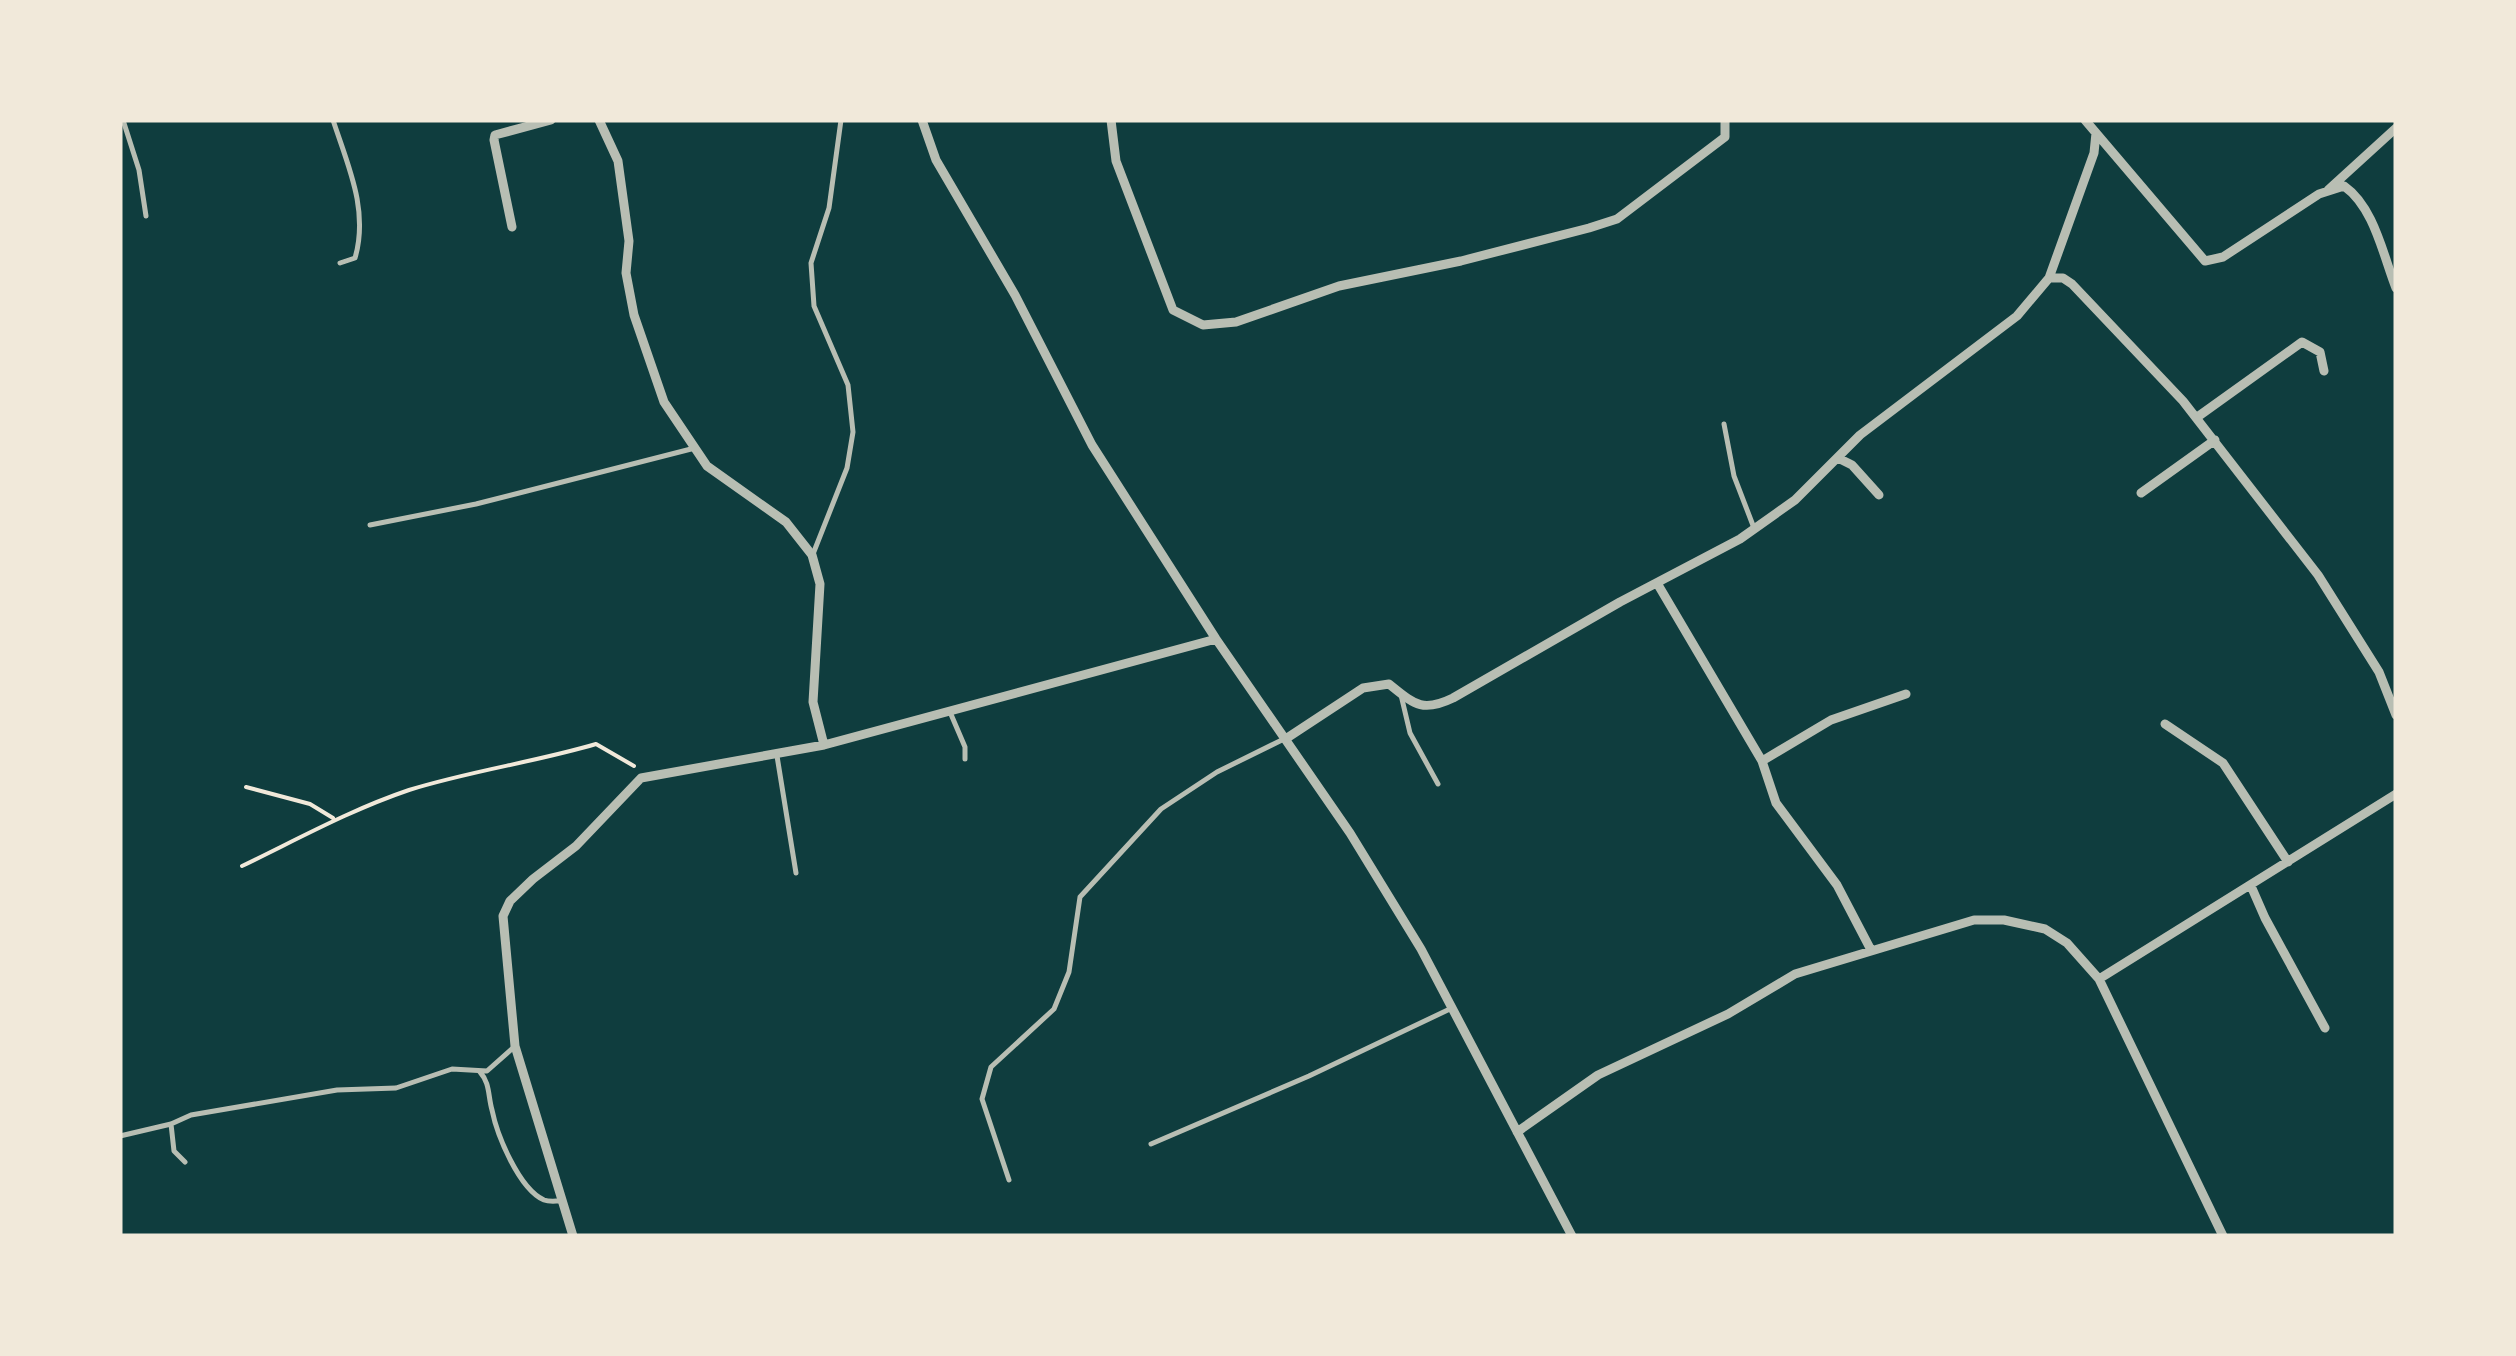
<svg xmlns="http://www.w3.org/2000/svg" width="2516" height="1356" viewBox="0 0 2516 1356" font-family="'Exo 2',sans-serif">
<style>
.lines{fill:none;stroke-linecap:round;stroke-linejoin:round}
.path{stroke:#f1e9da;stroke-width:4}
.service{stroke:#b8beb3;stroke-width:5}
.minor{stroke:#b8beb3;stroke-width:9}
</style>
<rect width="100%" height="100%" fill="#0f3d3e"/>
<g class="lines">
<path class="path" d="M246,787L310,804L333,818
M242,866C298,839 350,810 409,790C470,771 535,762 596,744L634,766"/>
<path class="service" d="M123,120L139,170L146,216
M333,120C348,166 369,210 355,258L340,263
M1724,424L1734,476L1754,528
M370,525L476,504L695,448
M813,554L847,468L853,432L848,385L814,306L811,263L829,208L841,120
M1401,695L1410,733L1438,784
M950,712L965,747V759
M777,756L796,873
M480,1072C490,1083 488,1096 492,1110C497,1135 519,1189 544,1200C549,1202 555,1201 560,1201
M171,1124L174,1151L185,1162
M120,1136L171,1124L191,1115L337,1090L396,1088L452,1069L487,1071L514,1047
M1151,1144L1309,1076L1452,1008
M1009,1180L982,1099L991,1067L1054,1009L1069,972L1080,897L1161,809L1217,772L1284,739"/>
<path class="minor" d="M599,120L618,161L629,241L626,273L634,315L664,402L707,466L786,522L812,555L820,584L813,702L824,745
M922,120L936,160L1015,295L1092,445L1216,639L1350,833L1421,949L1572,1236
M1111,120L1116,161L1173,310L1203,325L1236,322L1339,286L1461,261L1589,228L1617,219L1725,137V120
M2085,120L2205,261L2223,257L2319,194L2344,186C2374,207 2383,255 2396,288
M2328,190L2396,128
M512,227L494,140L495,135L551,120
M2049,278H2063L2072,284L2183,401L2318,575L2379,672L2396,715
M2196,418L2302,342L2320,352L2324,371
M1838,458L1852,465L1879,495
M2141,493L2215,440
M1657,583L1762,761L1776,803L1837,885L1871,950
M2165,724L2223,763L2288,862
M1287,738L1363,688L1389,684C1414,704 1422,713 1453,698L1620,602L1740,539L1795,500L1860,435L2017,316L2049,278L2094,153L2096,133
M1762,761L1831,720L1906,694
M2251,886L2265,918L2325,1028
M2099,979L2396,794
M1517,1132L1598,1075L1728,1014L1795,974L1974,920H2004L2045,929L2067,943L2099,979L2223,1236
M573,1236L515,1046L503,916L510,901L533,879L576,846L641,778L824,745L1216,639"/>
</g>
<rect width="2516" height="1356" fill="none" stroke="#f1e9da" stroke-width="245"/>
</svg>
